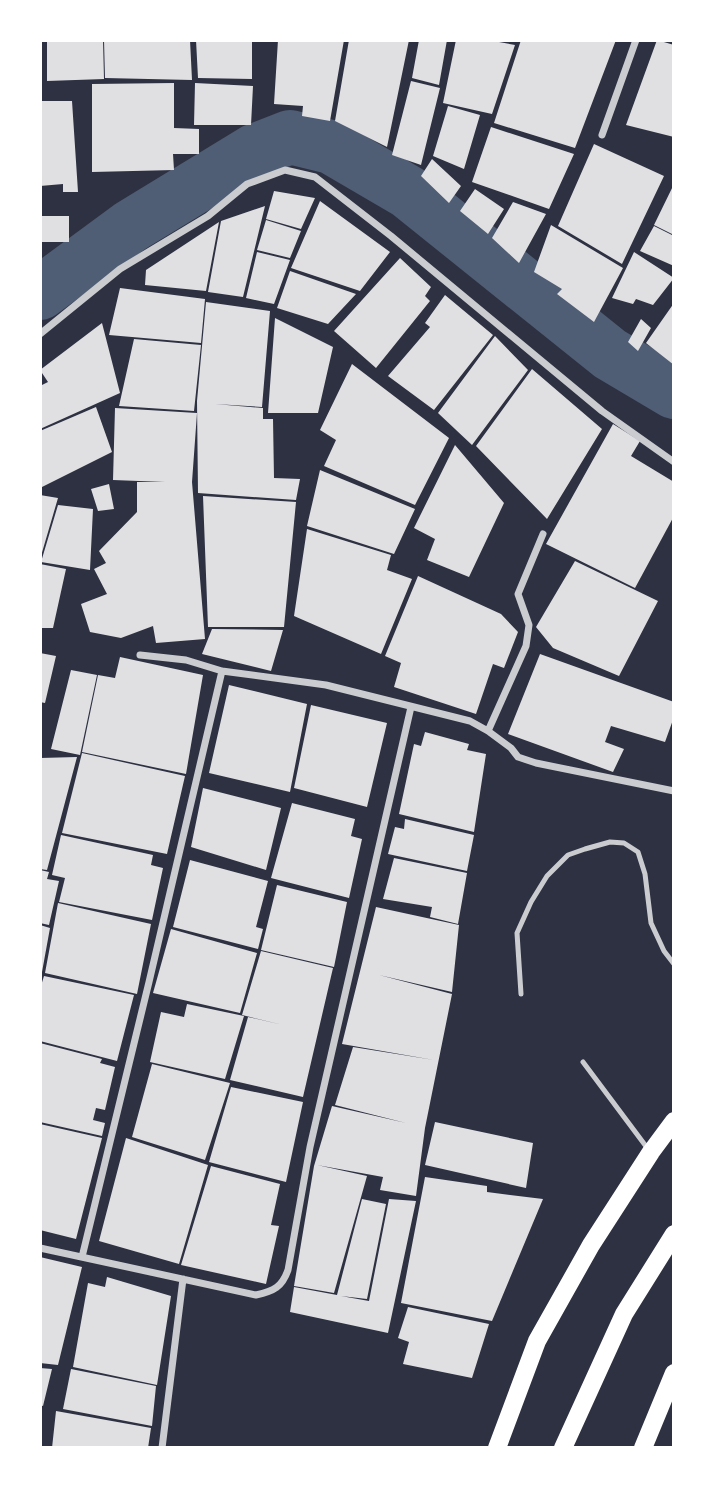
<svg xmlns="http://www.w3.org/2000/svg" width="714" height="1488" viewBox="0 0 714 1488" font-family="'Work Sans',sans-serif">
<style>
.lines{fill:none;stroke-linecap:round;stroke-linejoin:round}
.canal{stroke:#4f5d75;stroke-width:54}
.building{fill:#e0e0e3}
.service{stroke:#caccd0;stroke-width:5}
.minor{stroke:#caccd0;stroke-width:7}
.primary{stroke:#fff;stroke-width:18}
</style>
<rect width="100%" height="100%" fill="#2d3142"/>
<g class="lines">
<path class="canal" d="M40,293L131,226L254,151L290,137L331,147L408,192L610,354L674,392"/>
</g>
<path class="building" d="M47,40H103L104,79L47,81Z
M104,40H190L192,80L105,78Z
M196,40H252V79L198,78Z
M278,40H344L330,121L302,116L303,106L274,104Z
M349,40H409L387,147L335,121Z
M419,40H447L439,85L412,78Z
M456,40H488L515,45L492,114L443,103Z
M521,40H616L575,148L494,123Z
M657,40L674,45V137L626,125Z
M411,81L440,88L421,165L392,155Z
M174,83V128L199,129V154H173L174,170L92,172V84Z
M195,83L253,86L251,125H194Z
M40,101H72L78,192H63V184L40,186Z
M448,106L480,115L464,169L433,156Z
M491,127L574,154L549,209L472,182Z
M594,144L664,176L622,264L558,226Z
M432,159L461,186L449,203L421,176Z
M674,184V235L654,225Z
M475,189L504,209L488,234L460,211Z
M274,191L315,198L301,229L266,219Z
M320,201L390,252L360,291L291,268Z
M513,202L546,214L519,263L492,238Z
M265,206L243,297L208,292L221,221Z
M40,216H69V242H40Z
M266,220L301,231L290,258L257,250Z
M219,222L206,291L145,285L146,270Z
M551,225L623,268L594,322L557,294L562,289L534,272Z
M654,226L674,236V266L640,251Z
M257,252L290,260L274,304L246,298Z
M634,252L674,278L653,305L636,299L633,304L612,298Z
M400,258L431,287L425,296L430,301L376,368L334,331Z
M290,271L356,294L328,324L277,308Z
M120,288L205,299L201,343L109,335Z
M445,295L493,335L434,410L388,376L430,327L425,323Z
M206,302L270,311L262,407L215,404L263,408V419H273L274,478L300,479L296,500L198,493L197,401Z
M674,303V365L646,343Z
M275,318L333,347L318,413H268Z
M641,319L651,328L638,351L628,342Z
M102,323L120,393L40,429V386L48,382L40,370Z
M495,336L528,370L472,445L438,413Z
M134,339L201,345L194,411L119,406Z
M352,364L449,438L415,505L324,466L336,440L320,430Z
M532,369L602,429L547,519L476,446Z
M96,407L112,452L40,488V431Z
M115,408L197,413L192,482L205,639L156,643L153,626L121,638L90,632L81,604L107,594L94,569L106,563L99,551L137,512V482H165L113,480Z
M613,424L640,441L631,456L674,482V516L635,588L546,544Z
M455,445L504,503L469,577L427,560L435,539L414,528Z
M320,470L415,509L394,554L307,526Z
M109,484L114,509L98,511L91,489Z
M40,495L58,498L41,556H40Z
M203,496L296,502L284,627H208Z
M58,505L93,509L90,570L41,562Z
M307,529L391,555L387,570L412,579L381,654L294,616Z
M575,561L658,601L619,676L553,648L536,627Z
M40,564L66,569L53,628H40Z
M418,576L501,614L518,632L504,668L493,664L476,714L394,687L401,663L385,656Z
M212,629L283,630L271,671L202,654Z
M40,653L56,656L45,703L40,702Z
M540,654L674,702V717L665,742L611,726L605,742L624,749L613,772L508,734Z
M120,657L203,675L186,774L82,752L98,675L115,678Z
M71,670L97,675L80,755L51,749Z
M229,685L307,704L290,792L209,773Z
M311,705L387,723L367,807L294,788Z
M425,732L469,744L467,750L486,754L474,832L399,814L414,744L421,746Z
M82,753L185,776L167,854L62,833Z
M77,757L47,870L40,869V758Z
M203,788L281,808L266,870L191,847Z
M292,803L355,819L351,836L362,839L349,898L271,878Z
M405,819L474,835L467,871L388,854L395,827L404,829Z
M61,835L153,855L151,865L163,868L152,920L59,902L65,878L52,875Z
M394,858L467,873L458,924L430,917L432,907L383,899Z
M190,860L268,881L256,927L263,929L258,949L173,927Z
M40,870L49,872L47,879L59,881L49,925L40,923Z
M277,885L347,902L334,967L261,950Z
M58,903L151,924L137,994L45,973Z
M376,907L459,925L452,992L379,975L452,994L425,1128L416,1196L380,1190L383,1177L317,1165L367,1176L334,1293L294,1286L314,1166L332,1106L406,1123L335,1105L353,1047L434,1060L342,1044Z
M40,925L50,928L42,972H40Z
M171,929L257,953L240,1013L153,993Z
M261,951L333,968L303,1097L230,1080L248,1017L283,1025L242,1015Z
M44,976L134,995L117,1061L40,1041V989Z
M187,1004L244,1016L225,1079L150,1062L161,1012L184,1017Z
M40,1043L102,1059L100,1063L115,1067L105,1110L96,1108L93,1120L105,1123L102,1136L40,1122Z
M152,1064L230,1083L205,1160L132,1137Z
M231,1087L303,1102L286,1182L209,1162Z
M435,1122L533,1143L526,1188L425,1165Z
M40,1124L102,1138L76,1239L40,1230Z
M126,1138L208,1165L179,1264L99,1241Z
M211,1166L280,1184L271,1225L279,1226L266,1284L181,1265Z
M425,1177L487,1186V1192L543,1199L492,1321L401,1303Z
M362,1199L386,1204L367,1299L341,1296L369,1301L389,1199L416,1201L388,1333L290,1312L294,1287L337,1295Z
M40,1257L82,1267L58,1365L40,1363Z
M107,1277L171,1296L157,1385L73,1367L88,1283L105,1287Z
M408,1307L489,1324L472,1378L403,1364L409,1342L398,1338Z
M40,1368L52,1369L43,1406L40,1405Z
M71,1369L156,1386L152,1426L63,1409Z
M56,1411L151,1428L148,1448H52Z"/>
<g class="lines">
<path class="service" d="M521,994L517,933L531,902L547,876L568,855L585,849L610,842L624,843L638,852L645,874L651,923L664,951L674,964
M583,1062L648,1149"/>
<path class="minor" d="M602,135L636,40
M40,334L120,269L208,216L247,184L285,170L315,177L391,236L602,411L674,462
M140,655L186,660L222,671L326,685L470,721L488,731L511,748L518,757L536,763L674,791
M488,731L526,646L529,625L518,594L543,534
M40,1248L256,1295C274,1291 282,1287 288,1270L310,1147L411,707
M82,1257L149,982L222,671
M162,1448L183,1279"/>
<path class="primary" d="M497,1448L537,1341L591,1245L651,1152L674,1121
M563,1448L624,1314L674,1234
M643,1448L674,1373"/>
</g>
<rect width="714" height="1488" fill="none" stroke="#ffffff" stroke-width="84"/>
</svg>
